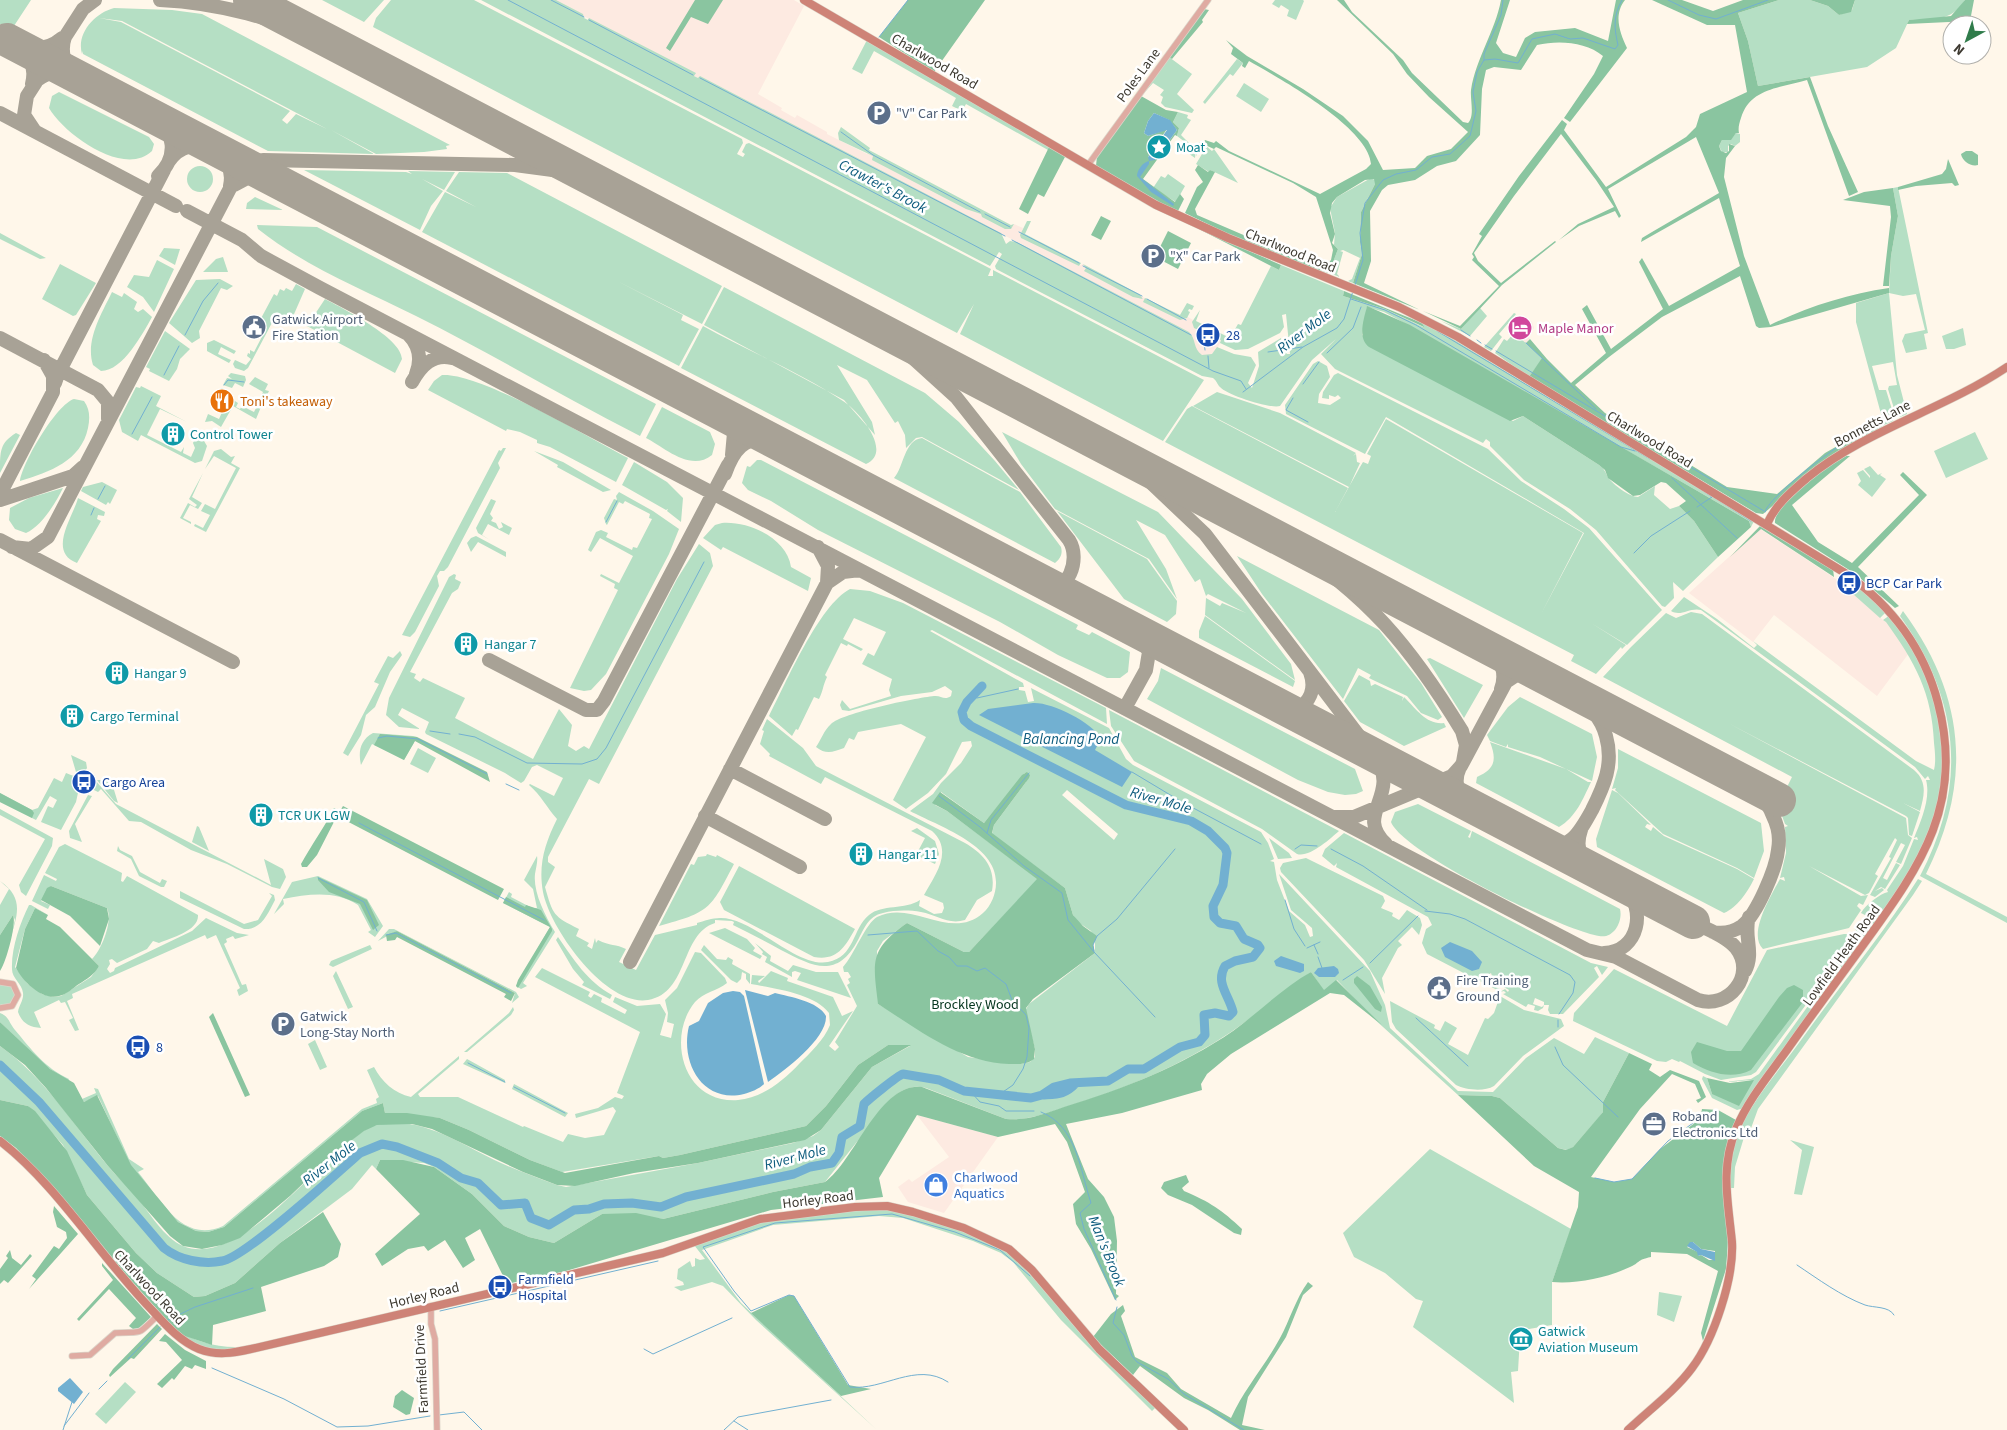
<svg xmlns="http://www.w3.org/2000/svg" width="2007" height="1430" viewBox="0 0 2007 1430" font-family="'Source Sans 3',sans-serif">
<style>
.commercial{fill:#fdeae1}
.green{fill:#b5dfc4;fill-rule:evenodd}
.forest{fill:#8ac5a0;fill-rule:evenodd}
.water{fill:#72b0d1}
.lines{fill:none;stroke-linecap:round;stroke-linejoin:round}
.stream{stroke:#72b0d1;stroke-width:1}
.river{stroke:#72b0d1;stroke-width:9}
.taxiway{stroke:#a8a296;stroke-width:14}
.runway{stroke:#a8a296;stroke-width:34}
.street-casing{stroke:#dcd5c9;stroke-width:7}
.secondary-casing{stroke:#dcd5c9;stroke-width:9}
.street{stroke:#dfaba2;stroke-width:5.5}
.secondary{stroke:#ce8377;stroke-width:8}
.labels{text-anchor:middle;stroke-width:5;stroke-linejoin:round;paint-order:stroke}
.street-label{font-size:14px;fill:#3d3930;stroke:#fff}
.service-label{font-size:14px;fill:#4e5e75;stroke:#fff;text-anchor:start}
.culture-label{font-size:14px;fill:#0d838f;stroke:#fff;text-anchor:start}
.hotel-label{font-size:14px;fill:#b23c85;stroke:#fff;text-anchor:start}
.transit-label{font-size:14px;fill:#164399;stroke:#fff;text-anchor:start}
.food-label{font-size:14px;fill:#c56008;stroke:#fff;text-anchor:start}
.park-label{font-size:14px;fill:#04341d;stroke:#fff}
.shop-label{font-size:14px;fill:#366cbe;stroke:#fff;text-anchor:start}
.water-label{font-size:15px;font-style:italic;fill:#0e5c7e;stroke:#fff}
</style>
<rect width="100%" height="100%" fill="#fff7ea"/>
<path class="commercial" d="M554,0H794L804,6L758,94L782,108L781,110L795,118L797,115L827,132V134L867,154L868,153L1011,228L1014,224L1023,228L1021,235L1079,266L1083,264L1183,319L1188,317L1193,320L1221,340L1220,343L1215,353L1210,356H1201L1019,243L703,78H698Z
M1525,316L1532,322L1534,328L1528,336L1530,339L1526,343L1509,328L1515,321L1518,323Z
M1760,529L1842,583L1883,620L1886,621L1909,653L1877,696L1774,615L1753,642L1689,593Z
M917,1115L998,1137L944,1213L908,1202L898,1187L909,1179L912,1182L949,1157Z"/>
<path class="green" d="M0,0H31L12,29L0,24Z
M322,0H384L364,22Z
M391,0H474L742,139L743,143L737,154L743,157L745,154L742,152L746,144L749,143L991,269L988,276H993V270L1204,380L1163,441L960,334L974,304L957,333L373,27L376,18Z
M481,0H556L583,14L584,18L588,20L589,18L696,73L694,76L698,78L700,76L1001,233L1006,244L1010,241L1017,242L1189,332C1196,338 1193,349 1202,355L1212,354L1217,347L1234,354L1251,357L1256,365L1248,383L1252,388L1259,366L1258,352L1281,338V340L1284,341L1285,339L1288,352L1286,354H1290L1286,314L1282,315L1284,327L1280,333L1248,349L1235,350L1220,343L1221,340L1194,328L1192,322L1200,310L1196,321L1230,338L1238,324L1241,325L1271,266L1279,270L1281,265L1344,291L1343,296L1385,309L1423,327L1422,323L1407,316L1430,325L1564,407L1567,406L1754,521L1751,527L1749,521L1701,493L1410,326L1384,312L1367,307L1362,335L1513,421L1523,416L1599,465C1605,469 1605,472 1608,477C1613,485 1630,497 1638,497L1655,486L1654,495L1670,509L1679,506L1694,521L1718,557L1683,591L1673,582L1674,598L1665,607L1662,606L1596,530L1570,509L1524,480L1490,446V442L1486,439L1483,443L1335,369L1321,354L1336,339L1312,360L1280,406C1270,409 1227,395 1220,387C1217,384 1217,381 1213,378L1202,376L996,269L995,266L1002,254L999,252L990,266Z
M1275,0H1303L1304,1L1296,20L1287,16L1289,10L1281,5L1279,8L1272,4Z
M1779,0H1810L1828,6L1839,15L1852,10L1855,0H1965C1952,22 1932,19 1909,20L1896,48L1867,67L1758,86L1748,41L1738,13Z
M114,8L172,10L202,14L450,145L446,146L447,149L424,152L376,154L331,130L374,154L268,151L83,54V51L82,54C76,33 95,13 114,8ZM99,18L122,21L327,129L296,114L287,124L282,120L290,111L121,22Z
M867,40L1050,145L1048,150L966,104L962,111L952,106L956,98L874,51L862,74L852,69Z
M1169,57L1192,74L1177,94L1194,110L1192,113L1165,107L1161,103L1163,97L1160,95L1164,90L1153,83L1145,92Z
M1237,59L1243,63L1233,76L1230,74L1205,104L1203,102Z
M1244,83L1269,99L1261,112L1236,96Z
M59,92L149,137L154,144L152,151C124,178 64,134 49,108L52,96Z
M1178,112L1188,115L1187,118L1191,120L1181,135L1192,146L1201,142L1212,151L1214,149L1238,183L1210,170L1209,172L1196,164L1202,154L1199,151L1196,156V148L1195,158L1185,151L1189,145L1177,136L1179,128L1173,122Z
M841,127L870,148L869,150L1011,225L1014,224L1011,229H1005L982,217L981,214L966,209L872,160L873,156L839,140L838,133Z
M1736,133L1740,134V142L1735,146L1731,144L1728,146V152H1722L1719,146L1722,140H1730Z
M187 179a13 13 0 1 1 26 0a13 13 0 1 1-26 0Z
M304,170L406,172L412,174L408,171L455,172L444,190L422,179L443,191L431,206L420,230Z
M459,172L507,173L722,286L702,324L617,281L683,315L681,320L699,329L679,366L422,232L445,192L476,207L446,191Z
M1168,174L1185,186L1176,202L1153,188L1161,176L1165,178Z
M1371,178L1375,180V184L1361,212L1360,242L1362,254L1353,283L1348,281L1352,279L1360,258L1343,250L1340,251L1343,252L1337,274L1340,277L1329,273L1338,249L1334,245L1335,233L1330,208L1337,197Z
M1898,187L1928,333L1924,334L1927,349L1906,353L1902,341L1905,334L1925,330L1916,294L1903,296L1889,293L1897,375L1907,414L1900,417L1896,415L1888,389L1889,386L1897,385L1893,362L1872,366L1879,390H1886L1894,416L1893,421L1884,425L1856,322V303L1889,293L1891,256L1898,216L1893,188Z
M255,197L283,210L246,209L247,203Z
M1027,221H1031L1025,234L1081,263L1079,266L1021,238L1020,235Z
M257,225L317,227L656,404L640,436C565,398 492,354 416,316C362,289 306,267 258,229Z
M0,233L46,258L40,259L0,239Z
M164,248L180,249L175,265L159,256Z
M223,257L228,272H203L216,259Z
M157,260L174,269L154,312L143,297L127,287L134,275L149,277Z
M60,264L96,283L76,315L73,316L42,299Z
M1083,264L1139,294L1143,299L1133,297L1084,271L1086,268Z
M220,279L233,286L227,290L221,288L199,331L200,338L192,343L169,323L196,280Z
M296,284L305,289L291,321L288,319L286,322L275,317L248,368L244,371L235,368L233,364L235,360L246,365L251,359L247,356L248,353L250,354V350L254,352L267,327L258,324L274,294L277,296L280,289L284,291L286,288L292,291Z
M724,287L925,393L959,422L995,461L1019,490L922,437L916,438L906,448L905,435L898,421L895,423L867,380L837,365L872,422L875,435L844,400L704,325Z
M112,292L122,297L124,293L137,302L134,309L138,312L143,309L152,317C143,333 123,371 101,371L93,365C85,340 102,313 112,292Z
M1145,298L1180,315L1187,303L1194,306L1192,310L1189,309L1188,311L1190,312L1187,318L1180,320L1143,302Z
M325,299C342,308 402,338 402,359L395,373L307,326Z
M1480,308L1487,316L1470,336L1441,321L1461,329Z
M1514,313L1516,314L1499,334L1502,337L1491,351L1484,347Z
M703,326C748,351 801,373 843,401C858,410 894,452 866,464L681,368Z
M1963,328L1966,345L1954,349H1946L1942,336Z
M165,331L190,349L180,359L177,369L169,381L149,371L150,369L146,367Z
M1514,333L1543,358L1529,377L1495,353L1504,339L1507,341Z
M214,340L236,351L234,354L221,347L218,354L231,360L229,363L207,351V343Z
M1318,361L1327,366L1330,377L1319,394L1318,403L1330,405L1341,398L1338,395L1335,397L1329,395V399L1322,398L1323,392L1334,375L1338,373L1488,449L1521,481L1564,509L1589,528L1662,610L1627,645L1591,623L1626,645L1622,649L1621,647L1596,674L1571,661L1574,655L1165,442L1187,409L1192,406L1348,488L1335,512L1360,467L1363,462L1368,464L1371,456L1367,454L1386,419L1583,533L1541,614L1584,533L1386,417L1365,454L1286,414L1285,405L1313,364Z
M231,373L245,376L246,380L243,387L235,383L232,388L223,385L227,378L232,379L228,376Z
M442,375C480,372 589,438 628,458L616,482L550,447L537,443V440L520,432L507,429L506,431L428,390L434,381Z
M255,377L268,384L265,390L269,391L264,401L260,399L263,392L249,384Z
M141,386L161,396L156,406L187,422L160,409L147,435L181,452L184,447L183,453L191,457L195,448L193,443L196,436L204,441L207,446L202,461L195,463L141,435L138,441L122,432L119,420L136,387L140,388Z
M221,388L224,389L219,402L222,405L225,399L223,398L224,394L238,403L236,407L240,409L242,406L254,412L260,400L263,402L256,419L233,406L221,427L212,421L205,422L208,414L219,419L223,410L213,404Z
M1217,392L1280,413L1356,453L1353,456L1356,454L1357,462L1360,463L1349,487L1193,406Z
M74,399L84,401C90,409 90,418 88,428C81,461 50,472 20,481C23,461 57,404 74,399Z
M662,407L710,432L715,444L712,455C690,473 663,446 646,438Z
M1002,432L1158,512L1242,599L1291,664L1295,680L1205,615L1206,598L1220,606L1222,603L1246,613L1208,594L1206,596L1200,579L1195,582L1165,535L1136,520L1166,569L1177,599L1149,559L1055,509L1021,464Z
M1975,432L1988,459L1946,478L1934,451Z
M16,433L20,435L0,473C0,450 0,443 16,433Z
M922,438L1020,492L1061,547C1063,554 1060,559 1055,563L894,478C904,467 904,440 922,438Z
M503,448H506L498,463L500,468L448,567L444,571H440L437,576L439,586L415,632L410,637L402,635L499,450L501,451Z
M221,449L231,457L235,456L231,463L240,468L206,532L194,526L195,524L203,528L210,515L201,511L205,504L215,509L236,468L214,456L205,469L214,451Z
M534,451L563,462L611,490L603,492L557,467L558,465Z
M757,460H761L1078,625L1076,629L1089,635L1092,632L1130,652L1128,672L1120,678H1107L1058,655L1000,622L818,530L771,501L748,490L742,483L747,466L750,467Z
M634,462L667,482L683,498L681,522L667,511L668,509L666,510L622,485Z
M1870,466L1878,475L1882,473L1880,475L1886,479L1872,497L1858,485L1861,481L1857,473L1863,470L1870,478V476L1864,469Z
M203,473L192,497L202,503L198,509L190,505L183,518L191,522V524L180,518L188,503L195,507L197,505L189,499Z
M102,482L117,490L110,504L108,502L106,505L81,491L83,487Z
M63,488C56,502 42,526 26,533L15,529L9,520L10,508L29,498Z
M619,492L653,511L679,529L669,554L606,674L591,690L584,691L570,688L618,590L614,588L615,584L600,576L601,574L619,583L633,556L600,538L591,552L588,550L596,532L601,530L608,533L606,537L632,550L633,547L637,548L652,519L649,518L650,514L625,501L623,504L619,502L607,525L606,524L604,518L614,499L617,500L616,496Z
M78,498L105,512L104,516L98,515L97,519L101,521L77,563C47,552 73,517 78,498Z
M491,499L496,501L490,514L493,518L491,521L496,523L499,529L503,527L501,522L512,528L509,535L488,524L482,535L490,540L478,533L476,528Z
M1057,511L1147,559L1177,601L1176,614L1167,622L1124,599Z
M722,523C749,521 787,538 791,567L811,578L808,591L723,547L721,550L703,538L715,525Z
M476,536L506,552V557L478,542L471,552L467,543L471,538Z
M699,544L710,553L713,566L599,784L589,779L548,857V862L555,867L545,887C553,915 553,916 579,929L576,936L589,943L587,946L592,949L595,938L596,943L598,940C610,946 616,944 626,949L619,962L636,970L655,935L697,925V923C704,921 712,918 720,918C753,917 796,968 828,962C855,957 852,929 869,915C882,904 905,910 920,900L919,906L934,914L942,913L944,908L943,903L924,895C935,875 954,851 932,831L825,777L821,784L769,756L770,754L760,744L764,731L762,730L767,719L803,748L816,766L965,843C984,854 996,868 992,891L977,900L965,920C948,925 937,915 921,912C909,910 895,910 883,913C868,916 864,929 858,940C837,980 812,966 781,950C765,941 749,933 733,925L734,922L732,921L715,920V923C680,934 689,993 648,1000C606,1007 550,929 543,892C538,865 545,843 557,819C547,808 541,795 529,785L530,784L554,796L563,778L537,765L532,767L524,781L521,783L505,773L426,734L425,732L429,722L402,708L398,715L420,729L399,727L386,715L389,698L449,577L454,574L456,575L455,579L461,582L458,589L452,593L410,672L416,674L414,678L420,682L423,678L465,698L455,718L533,759L559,709L572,725L568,746L576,751L584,746L589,749L677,579Z
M1237,556L1379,630L1421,683L1442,717L1438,720L1421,713L1407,696L1373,680L1369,678L1371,675L1358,668L1343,699L1262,594Z
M1847,581H1852L1887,611L1880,618L1844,586L1843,584Z
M850,589L870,591L903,603L1106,708L1107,724L932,630L930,631L1023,683L1024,687H1019V690L1025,691L1028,702L1034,701L1031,688L1109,728L1126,759L1133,765L1261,832L1268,843L1274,859L1270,861L1274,862L1277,880L1289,911L1305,925L1310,937L1313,936L1312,928L1291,910L1279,874L1370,971L1385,1005L1390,1028L1458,1091L1493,1092L1526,1058L1554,1038L1584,1054L1595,1037L1629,1053L1603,1102V1112L1600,1116L1573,1147L1567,1150L1558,1148L1500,1098L1492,1096L1458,1095L1372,1017L1337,980L1324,991L1311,972C1284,991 1259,1013 1231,1032C1183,1064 1128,1088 1072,1105C1049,1112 1030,1121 1006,1119L926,1088C912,1084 901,1090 891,1099L825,1182L773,1192L663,1219L602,1214L554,1243L529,1237L504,1226L472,1194L434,1167L424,1163L380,1160L376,1169L372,1165L352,1189L280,1243L235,1283L205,1296L194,1297L157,1273L136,1253L87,1195L63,1145L28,1106L0,1100V1046C45,1078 73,1124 108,1166C117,1177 128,1186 136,1196C149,1212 164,1238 183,1246C236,1268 309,1172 348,1143C357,1136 366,1127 377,1125C423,1115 461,1145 501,1163C519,1171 538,1178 557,1185L566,1187L698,1163L793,1143L813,1136L821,1130L872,1067L910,1046L888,1045L858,1065L826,1106L806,1126L680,1155L663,1158L659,1156L562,1172L530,1160L469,1130L440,1118L385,1113L383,1103L362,1111L224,1227L208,1232L196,1231L178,1222L130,1165L98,1096L84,1102L82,1099L96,1093L94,1088L98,1089L129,1159L144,1169L138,1172C161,1200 182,1244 223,1226L362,1109L377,1103L376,1099L379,1097L367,1070L374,1067C382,1082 394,1093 411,1097L459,1056V1059L418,1094L420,1097H458L523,1127L524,1126L563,1142L568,1134L585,1138L604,1135L616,1111L613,1107L576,1118L575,1114L598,1108L615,1097L622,1099L624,1096L617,1093L640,1032L535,977L542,968L590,992L588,996L591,998L594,994L602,998L601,1002L625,1014L627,1010L613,1002L615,997L637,1006L660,1004L666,1014L660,1035L671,1038L674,1024L667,1022L668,1013L665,1000L677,988L695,952L701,953L725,978L727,983C717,991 704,992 695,1002C666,1037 683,1104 738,1100C762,1098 783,1081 799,1064C810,1053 824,1040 830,1025L829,1013C816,994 773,988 751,984L752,975L765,976L758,981L759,983L771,971L788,978L787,981L833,997L842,1016L853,1011L829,1046L835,1051L839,1047L835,1042L857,1006L847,985L850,983L848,979L851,977L848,972H844L843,967C854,955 866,923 877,917C913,899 950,942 983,913C991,906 996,894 996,883C997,845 938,826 910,811L933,794L941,783L961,763L972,746L971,741L962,742L946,774L928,793L906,809L893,800L926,737L901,724L858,732L854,740L849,738L844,748C833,752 826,755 816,747C821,740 824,730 831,724C842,713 915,698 934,696C941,695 944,701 951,696L952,691L945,686L932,692L901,696L849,711L842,710L840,705L842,700L850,709L891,696L889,690L892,679L862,664L868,653L874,656L886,632L854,618L843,639L863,649L861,651L848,644L847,646L841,643L825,675L827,677C823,685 823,691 819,699L814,697L798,730L796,729L792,736L769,716C786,683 819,605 850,589ZM1025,773L1026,782L994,825L992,834L1065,888L1073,915L1078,922L1091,931L1095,941V953L1029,1004L1025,1011L1035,1049V1057L1030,1062L1019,1064L968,1057L878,1004L877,951L883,941L907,923L964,952H969L1038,879L947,811L935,805L941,792L984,823ZM1067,790L1118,834L1114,840L1062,795Z
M1684,597L1717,619L1754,648L1757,645L1753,641L1916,761L1934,770C1936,762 1935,752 1934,743C1932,693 1915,662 1886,622L1883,620L1890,615C1935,676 1957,747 1933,822C1929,832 1927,845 1921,854C1905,882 1885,910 1865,936L1860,935L1854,928L1856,926H1865L1869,917L1861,913C1866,904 1880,894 1888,892L1887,890L1903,866L1914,839L1918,840L1917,837L1914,838C1921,821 1931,798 1926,780H1930L1928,776L1925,779L1915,767L1701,610C1690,607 1681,617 1671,611Z
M1903,611C1965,695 1973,780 1926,874L2007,917V923L1920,876C1968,785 1960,700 1900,616Z
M1666,613L1676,618L1691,612L1702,614L1914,770C1928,782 1924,796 1920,811L1903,803L1920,812L1912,836L1909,835L1908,818L1906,816L1728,723L1906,818L1908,835L1912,838L1901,864L1896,862L1905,845L1901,843L1883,878L1887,880L1896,863L1900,865L1885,889L1881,887L1875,891L1882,888L1884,890L1875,897L1870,895L1891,858L1889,857L1897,840L1895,838L1875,874L1878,876L1869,893L1865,895L1809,866L1861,896L1868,895L1863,905L1859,903L1857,906L1861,910L1849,928L1763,949C1747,934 1772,894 1780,879L1785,881L1784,877L1780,878L1786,853L1785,827L1788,826L1785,824L1778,805L1792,777L1603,677L1630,648L1671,676L1630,648Z
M1205,616L1295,681L1293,687L1199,638V631Z
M400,651L402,655L390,672L375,707L366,715L361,735L348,756L343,753L379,684L374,682L388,656L393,658Z
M1430,658L1483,685L1464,718L1427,659Z
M1161,668L1355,769L1363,791L1356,794L1345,795L1328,792L1298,780L1147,699L1158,681Z
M1359,675L1370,681L1371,686L1375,684L1403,697L1402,701L1404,697L1406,699C1417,710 1427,725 1444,723L1446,727L1404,746L1360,722L1344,701Z
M1520,697L1592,734L1597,757L1592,781L1540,757L1508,747V744L1506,747L1490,741L1487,735L1508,707Z
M1109,710L1339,831C1330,839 1309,858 1297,854L1262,829L1134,761L1111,726Z
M373,733L413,736L417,737L404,760L372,744L361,765C358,752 360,740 373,733Z
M1490,742L1566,769L1588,782H1591C1583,799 1576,817 1559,827L1476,783L1477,777C1495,769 1497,760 1490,742Z
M418,748L436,758L428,773L410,764Z
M1618,749L1761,823L1764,851L1754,878L1737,868L1663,834L1615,790L1616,788L1612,789L1618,768Z
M71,755L86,762L87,768L83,775L76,772Z
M66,773L81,779L76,802L61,830L41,822L48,806L53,808L57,800L50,796L36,820L0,802V793L32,810L38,808L54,778L62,782Z
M95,780L116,804L271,885L264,859L283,869L286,877L280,889L272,887L227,864L191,850L141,822L129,821L101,789L98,792L92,789Z
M97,780H111L118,803L114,801Z
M1612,790L1618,793L1651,825L1647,824L1645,827L1651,831L1653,827L1664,836L1737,869L1754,879C1748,891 1737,908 1724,913L1597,847L1596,839Z
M88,795L92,796L75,824L82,842L70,838L69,831Z
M1418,804L1471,831L1468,837L1470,838L1472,831L1620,909C1623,921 1614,939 1599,936C1564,931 1403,853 1391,822L1395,812Z
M0,809L53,838L52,846L26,896L21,892L19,885L45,839L0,815Z
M197,826L199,827L209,851L192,842Z
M917,828L935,841L939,854L935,864L916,855L925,838L911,831Z
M1344,833L1591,963L1608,967L1602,975L1597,966L1594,968L1599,977L1563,1014H1550L1548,1010L1549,1005H1544V1002L1535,998L1533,1004L1542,1007L1544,1005L1543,1008L1538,1011L1534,1010L1535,1006L1528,1004L1526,1007L1503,994L1506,993L1504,991L1500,992L1505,989L1508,992L1509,990L1495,982L1493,986L1500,989L1499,991L1480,981L1488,977L1490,981L1493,979L1491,973L1479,981L1427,954L1422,943L1426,929L1432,925L1428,917L1336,867L1337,863L1334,866L1322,856L1325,849Z
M1269,838L1289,853L1292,858L1278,859Z
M65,844L122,873L121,881L123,882L127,876L198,915C199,931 171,938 159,943L153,941L147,949L117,963L112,959L109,960L110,964L107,969L110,973L114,971L115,968L192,931L206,918L237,933L249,935L235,939L233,936L226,939L227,942L224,944L242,985L246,984L248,991L239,996L237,990L240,988L216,935L207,939L205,935L72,994L73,998L67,1001L79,1030L75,1031L69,1020L73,1018L65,1002L61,1003L59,1000L34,1012L41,1028C29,1027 22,1023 18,1012C19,1005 24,1000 23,993C22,983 12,979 12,969C11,949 20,923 29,905H31L48,915L35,908L25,929L15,967L28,984L42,994L53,997L61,996L91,977L99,966L92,959C102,949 113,921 107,908L51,886L41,901L50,905L48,909L32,901L44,875L56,881L57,879L45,873L59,847Z
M118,846L120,850L132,856L140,872L160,883L162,879L167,881L164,887H161L139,876L131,859L117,851Z
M707,854L716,857L717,855L734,864C710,910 710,912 659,926L691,864L694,865L698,857L706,856Z
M537,856C538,861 536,868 535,874C533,891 544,914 555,932L523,983L527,986L521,989L516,986L550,927L503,903L509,892L512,894L511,897L532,908H537L533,889L524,880Z
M1306,858L1383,896L1385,901L1381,908L1393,913L1392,916L1399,920L1407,910L1420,918L1422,925L1419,935L1412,927L1398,941L1402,945L1398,948L1382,978L1385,994L1364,960L1281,872L1280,868L1283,863Z
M739,866L855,929C845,947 837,961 814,957L724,910L720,902Z
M318,876L367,899L383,926L375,937L368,932L371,930L358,905C335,890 309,894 283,899L284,904L274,914L292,882Z
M1918,879L1922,881L1913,895L1758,1109L1750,1131L1739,1129C1757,1094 1782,1067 1804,1036C1842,983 1884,933 1918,879Z
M0,881C25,898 17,916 10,940L15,920L13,915L0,935V905L9,889Z
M180,891L244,924L258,920L272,896L269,893L274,895L275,900C268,913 262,930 244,929L180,898Z
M725,928L747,939L755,948L753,951L762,956L760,959L709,933Z
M389,929H394L516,992L519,997L512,1003L515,993L397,931L378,941Z
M1844,934H1849L1846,943L1811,991L1805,1006L1756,1072L1751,1075L1721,1080L1705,1074L1680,1061L1679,1062L1672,1059L1666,1062L1657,1061L1573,1021L1574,1013L1614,969L1727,1026L1767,950Z
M1852,934L1857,936L1861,940L1851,958L1744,1108L1737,1110L1712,1098L1702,1079L1703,1076L1707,1078L1712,1094L1752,1080L1724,1082L1751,1079L1759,1074L1808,1006L1813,993L1849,944Z
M558,937C574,960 587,981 612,995L610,999L582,985L584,982L573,969L556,940Z
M755,943L771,956L770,961L788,971L793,965L816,972H838L851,998L797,980L801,973L795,971L792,972V977L765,962L767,957L762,954L763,952Z
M370,945L372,949L333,967L329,965L331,961Z
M704,945L717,959L726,960L728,957L733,960L732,964L750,974V984L746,979V974L742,972L741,979L737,983L731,980L701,950Z
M336,971L353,1007L348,1009L333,976Z
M0,984H8L14,989L15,997L9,1004L0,1005Z
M1500,996L1524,1010L1561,1019L1564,1026L1523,1056L1494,1086C1484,1092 1466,1090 1456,1085L1396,1029L1392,1022L1390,1001L1435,1025L1434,1028L1440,1031L1445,1021L1457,1028L1448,1044L1468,1055L1485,1018L1488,1019L1494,1013Z
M513,1007L514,1010L511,1015L467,1052H464L509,1013Z
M0,1013C9,1016 9,1023 15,1030C31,1049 45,1068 69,1079L68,1081L47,1067L0,1022Z
M315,1040L327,1067L320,1070L308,1044Z
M467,1059L505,1080V1083L463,1064Z
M514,1084L568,1113L565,1117L512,1089Z
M1738,1132L1745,1134L1735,1167L1734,1188H1728L1730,1161Z
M1790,1140L1814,1147L1802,1195L1794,1194L1802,1150Z
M1430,1149L1571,1229L1552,1282V1325L1529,1329L1520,1337L1518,1371L1511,1372L1514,1403L1413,1327L1423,1301L1416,1299L1385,1273L1354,1257L1343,1233Z
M849,1209H892L950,1224L1013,1254L1155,1408L1152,1411L1061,1320L1013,1262L1001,1253L973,1241L903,1218L879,1216L773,1225L702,1250L741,1303L877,1430L756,1320L723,1286L712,1282L681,1291L674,1287L684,1285L683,1282L677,1279L678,1269L690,1261L692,1267L695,1266V1258L700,1260L705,1259L694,1245L761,1222Z
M1659,1292L1682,1296L1674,1322L1657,1315Z
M174,1328C191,1340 214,1347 235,1347L234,1350C209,1352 192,1344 174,1328Z
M125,1382L136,1392L106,1424L95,1414Z"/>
<path class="forest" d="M695,0H723L708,24L691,17L670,51L666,48Z
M908,0H985L934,72L879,37Z
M1337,0H1344L1352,12L1403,60L1412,73L1463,122L1468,123C1475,116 1470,100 1471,90C1476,58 1495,32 1501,0H1510L1496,43L1503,53L1516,57L1525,38L1535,32L1575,28L1608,41L1616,0H1625C1613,15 1620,33 1627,48L1570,122L1564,118L1594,74L1603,56C1586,42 1559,40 1537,45L1521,70L1494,67L1486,70L1482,89L1480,135L1456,161L1437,166L1415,180L1388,185L1382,190L1370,211L1371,261L1364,283L1420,310L1353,283L1362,254L1360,242L1361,212L1375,184L1374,179L1365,180L1337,197L1332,203L1330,213L1335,234L1332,243L1338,249L1329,273L1299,264L1236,238L1185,213L1197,187L1203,182L1195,170L1198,165L1208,172L1210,170L1215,172L1195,209L1197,215L1302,260L1325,267L1331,260L1333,250L1316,197L1293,183L1216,147L1214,149L1203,144L1205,140L1214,143L1216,141L1229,151L1320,194L1366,169L1371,164C1369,128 1279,78 1249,61L1245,68L1242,66L1243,63L1231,54L1233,48L1226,40L1247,56L1303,89L1343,116L1368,141L1383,170L1415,168L1427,156L1451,149L1468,132L1429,97L1407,74L1393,54Z
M1652,0H1682L1713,11L1743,0H1779L1738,13L1748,41L1758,86L1810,77L1828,126L1858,192L1849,196L1807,80C1780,88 1750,88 1741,118C1739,124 1738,128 1739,133H1736L1731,140H1722L1719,146L1721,151L1726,153L1729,151V144L1735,146L1726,158L1724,177L1744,256L1770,325C1807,307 1848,294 1889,288V293L1771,327L1759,328L1756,326L1740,276L1662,317L1609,357L1575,385L1605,413L1727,487L1777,494L1825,453L1883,420L1884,425L1829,458L1763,514L1756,513L1529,377L1542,358L1526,343L1530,339L1547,359L1571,383L1606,353L1582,309L1587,305L1611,349L1663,309L1639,262L1642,258L1669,306L1740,266L1719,198L1641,242L1642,238L1652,232L1719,193L1696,137L1608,189L1621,216L1619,218L1615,211L1579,226L1559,240L1578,224L1614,207L1596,180L1561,134L1514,196L1474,253L1478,261L1501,283L1555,241L1556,242L1502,285L1461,329L1423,311L1460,326L1499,286L1472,260L1474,257L1472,254L1482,236L1479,234L1519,176L1562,120L1567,124L1564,130L1606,187L1686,137L1696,127L1700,114L1747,92L1735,25H1707Z
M1810,0H1855L1851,12L1839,15L1828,6Z
M1965,0H1974L1970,21L1907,24L1909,20L1951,16Z
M1204,9L1209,10L1202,20L1203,22L1172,59L1169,57Z
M1141,96L1166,110L1178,112L1173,122L1179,128L1177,136L1175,135L1143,179L1175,202L1180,194L1184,199L1178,211L1153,200L1096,166L1097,156ZM1154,113L1169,120L1177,130L1155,160L1148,157L1167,129L1148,136L1144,133L1148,121Z
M1050,145L1066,155L1044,197L1038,194L1028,214L1019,209Z
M1966,151H1972L1978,155V165C1971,167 1962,161 1961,154Z
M1948,159L1959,185L1955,186L1952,183L1916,186L1898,190V187L1942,174L1946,169Z
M1893,188L1898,216L1891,256L1889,286H1883L1891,217L1890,206L1843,200L1864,192Z
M1101,216L1111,221L1101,240L1091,235Z
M1193,226L1281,265L1279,270Z
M1168,231L1191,243L1178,269L1155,257Z
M1344,291L1422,323L1424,327L1385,309L1343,296Z
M1367,306L1410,325L1701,493L1749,521L1751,527L1718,557L1694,521L1679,506L1686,501L1666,483L1661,482L1640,495L1633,496L1608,478L1605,470L1599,465L1523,416L1510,421L1369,347C1357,338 1364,319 1367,306Z
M1846,456H1850L1792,505L1818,542L1852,563L1919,495L1900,475L1903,472L1927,495L1858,567L1899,606L1895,608L1854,573L1775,523C1772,506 1830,463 1846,456Z
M1761,525L1833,569L1834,577L1761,529L1730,557Z
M380,734L417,737L487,772L490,782L415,741L404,760L374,745Z
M1027,772L1030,775L1029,778L994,825L992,833L1065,888L1073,915L1083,926L1097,936L1093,945L1095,953L1033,999L1026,1008L1035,1049L1034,1059C1026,1065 1018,1064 1009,1064C959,1062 919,1030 878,1004C873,961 869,950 907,923L964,952H969L1037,879L947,811L932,803L940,792L984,823L1022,775Z
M0,793L32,810L34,813L32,818L0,802Z
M343,806L504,889L498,900L337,816L317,855L307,867H302L301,864C312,844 324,828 334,808L340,811Z
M318,877L367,900L379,925L373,930L360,904L329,892L318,880Z
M51,886L107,908L109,919L100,946L70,916L41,900L47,888Z
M506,897L525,907L526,905L541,910L552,929V931L518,988L516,986L518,980L550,927L503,903Z
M35,908L48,915L46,919L60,927L99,966C94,975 87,979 79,984C73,988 66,995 59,996C43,1001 23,982 16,968L25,929Z
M13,915C17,923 6,963 0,971V935Z
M397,931L515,993L511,1001L504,997L506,994L397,937L395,940L387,941L386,935Z
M1311,972L1324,990L1336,980L1382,1025L1344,995L1330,993L1231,1054L1207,1074L1201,1084L1202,1090L1122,1113L1066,1124L1088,1179L1104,1197L1114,1217L1117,1241L1116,1294L1119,1296L1115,1300L1091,1249L1076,1224L1073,1204L1085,1192L1067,1142L1055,1124L998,1137L917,1115L879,1178L883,1197L771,1210L566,1271L507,1284L480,1229L465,1238L475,1260L463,1268L445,1240L428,1251L424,1246L408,1249L382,1266L375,1254L420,1214L376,1169L380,1160H403L434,1167L472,1194L504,1226L529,1237L554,1243L602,1214L636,1213L663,1219L773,1192L825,1182C855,1161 879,1082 922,1087L1006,1119C1027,1121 1044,1114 1064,1107C1123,1089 1182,1066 1233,1031C1259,1012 1284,987 1311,972Z
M1357,976L1370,986L1382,1007L1381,1012L1375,1009L1354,983V979Z
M1794,985L1803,990V1002L1751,1070C1731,1080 1711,1073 1693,1063L1691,1052L1697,1042L1727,1051H1741L1779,997L1787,988Z
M213,1013L250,1095L245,1097L209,1017Z
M0,1022L50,1069L74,1083L84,1102L97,1095L131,1165L178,1222L196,1231L208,1232L224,1227L362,1111L383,1103L385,1113H407L440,1118L469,1130L530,1160L565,1173L659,1156L663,1158L680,1155L806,1126L826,1106L858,1065L888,1045H911L872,1067L821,1130L805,1140L698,1163L634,1173L575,1186L557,1185L523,1172L432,1129L412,1124L377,1125L364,1131L335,1153L290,1196L240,1238L222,1245L202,1249L183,1246L170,1236L108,1166L46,1088L25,1065L0,1046Z
M1629,1053L1652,1064L1649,1070L1660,1077L1670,1070L1699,1081L1706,1097L1698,1103L1696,1100L1701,1098L1695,1084L1672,1074L1640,1109L1591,1177L1614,1182L1632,1179L1660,1149L1700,1119L1702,1109L1718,1110L1736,1120L1723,1190L1728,1242L1726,1269L1703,1341L1701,1333L1718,1271L1687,1254L1651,1252V1257C1636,1260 1640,1263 1630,1267C1607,1278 1577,1284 1552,1282L1578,1207L1579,1192L1534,1166L1458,1095L1492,1096L1500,1098L1558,1148L1566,1150L1573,1147L1603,1112V1102ZM1693,1242L1701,1249L1715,1251V1260H1709L1701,1255L1698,1256V1252L1687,1247Z
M1707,1078L1730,1083L1754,1080L1739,1106L1712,1094Z
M0,1100L28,1106L35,1111L67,1151L87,1195L136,1253L157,1273L194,1297L205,1296L235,1283L280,1243L323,1212L341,1244L338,1257L324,1266L261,1287L266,1311L213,1325L212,1345L185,1336L174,1328L92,1237L42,1176L16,1148L0,1136Z
M1186,1175L1189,1182L1182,1188L1184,1191C1210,1202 1222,1210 1242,1229L1241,1235L1234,1233L1192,1205L1168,1195L1161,1188L1164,1182Z
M54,1206L78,1234L29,1289L36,1279L32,1276L54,1246L59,1249L67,1238L66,1232L57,1227L53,1212Z
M10,1250L12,1258L21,1265L30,1254L32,1256L8,1283L4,1280L0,1284V1269L8,1258L6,1256Z
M102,1263L151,1317L139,1328L133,1329L129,1326L136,1318L109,1289L79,1321L77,1319L113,1280L102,1266Z
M1308,1282L1313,1286L1303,1295L1286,1337L1248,1397L1242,1425L1265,1430H1240L1208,1410L1184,1398L1140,1366L1133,1375L1093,1337L1111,1314L1123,1305L1125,1311L1121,1316L1135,1357L1167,1373L1181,1389L1231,1418C1244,1389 1265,1366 1280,1338C1290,1320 1295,1300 1308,1282Z
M789,1295L794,1296L848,1385L871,1389L841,1396L751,1313Z
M157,1324L162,1329L134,1359L131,1358L110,1377L109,1375L113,1369Z
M165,1334L185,1350L206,1361V1369L195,1365L192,1369L185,1366L174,1380L172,1378L162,1388L157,1384L182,1360L166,1342L159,1341Z
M402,1390L414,1398L410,1414L406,1415L393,1407L395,1396Z"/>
<path class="water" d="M1154,113L1170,120L1177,130L1155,160L1149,161V164L1140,177L1174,204L1173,206L1151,192L1137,176C1137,170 1143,162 1149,161L1148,157L1167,130L1148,136L1144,133L1148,121Z
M1033,703C1052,702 1091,722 1101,738L1095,750L1132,772L1122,787L979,715L988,709Z
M1450,942L1472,951L1482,962L1479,969L1472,971L1445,957L1441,948Z
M1281,956L1304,964V971L1300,973L1276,966L1274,961Z
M1334,966L1338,969L1339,973L1335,977H1319L1314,973L1318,968Z
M745,990L768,996L775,993C790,997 818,1001 826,1016C827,1039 785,1070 768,1082Z
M733,991L740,992L744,996L764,1084C759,1089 751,1092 744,1094C702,1104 680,1062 689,1026L699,1021L708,1003L723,993Z
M1690,1242H1693L1701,1249L1715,1252V1261L1701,1255L1698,1256L1697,1252L1687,1246Z
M70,1378L83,1392L74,1404L58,1391V1388Z"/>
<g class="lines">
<path class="stream" d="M508,0L1213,371L1241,381L1246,389
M551,0L584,17
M1668,0L1699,15L1716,19L1768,0
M589,20L693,75
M879,37L908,0
M1484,60V54L1501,15L1503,0
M700,78L1005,236
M841,132L873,155L980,212
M985,214L1010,227
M1019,232L1079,263
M1012,240L1191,335
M1083,266L1142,296
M1355,285L1363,260L1360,233L1365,203L1383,180L1396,174L1416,170L1432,157L1450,154L1470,136L1476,111L1473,92L1477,72L1484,60L1495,59L1518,63L1532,39L1555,34L1570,39L1583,38L1615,49L1618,45C1614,28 1613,16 1622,0
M1147,299L1186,320
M1351,299L1385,310L1416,325L1621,447L1635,451
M1461,330L1470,336
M1437,331L1650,459
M185,335L203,301L218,283
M1199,339L1204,342L1205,350
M1477,340L1481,343
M1526,343L1596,409
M1485,345L1492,349
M1496,351L1764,511
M1268,352L1302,347
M1327,353L1353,328L1361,307
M1208,356L1209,368
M164,375L179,346
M1303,384L1319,362
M224,385L228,380L244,382
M1243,392L1303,347L1337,328L1344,319L1353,291
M1293,398L1286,410L1308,422
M216,401L222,389
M132,434L152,397
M1672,478L1737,538
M1694,485L1712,497L1697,507
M1713,497L1751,521
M98,499L105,486
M1765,512C1766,499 1844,438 1861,434
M91,515L94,508
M606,522L617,501
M1634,553L1651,536L1690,511
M977,698L1018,689
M430,731L450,734
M459,734L475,737L527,763L582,764L597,759L606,748L704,562
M378,738L387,736L418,739L487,774
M1132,772L1182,802L1261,844
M506,784L519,790
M939,796L980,827L1024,866L1062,893L1068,920L1094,952L1155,1017
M359,823L544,920
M987,833L991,820L1029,773
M1295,849L1301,845L1317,846
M1331,849L1363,866L1427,910
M318,878L364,902L377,931
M1285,900L1294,929L1305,946
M1425,911L1450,914L1465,919L1570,975L1575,982L1573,993L1559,1014
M386,935L396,933L511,993
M868,935L917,931L938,951L949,957L957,966H967L977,971L985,968L1006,984L1012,1000L1026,1015L1029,1028L1027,1057L1023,1069L1013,1085L997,1096
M1314,945L1318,954
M1307,948L1320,942
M1094,951L1093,945L1097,936L1117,919L1175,849
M1257,954L1258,955
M1318,957L1322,968
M1370,963L1418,916
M1343,980L1363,967
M1416,1018L1468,1066
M1558,1027V1020
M1555,1047L1563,1065L1618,1117
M468,1063L505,1082
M514,1087L565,1113
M970,1091L980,1102L999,1106L1006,1111H1034
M1041,1112C1077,1126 1080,1170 1091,1203L1080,1213L1084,1229L1116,1300
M1595,1178L1614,1182L1632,1179L1668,1141L1707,1113
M1797,1265C1818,1279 1841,1296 1865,1305C1874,1308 1889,1306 1894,1315
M1117,1307L1113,1323L1124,1335L1132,1356L1137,1362L1168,1379L1184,1394L1244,1430
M440,1311L658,1261
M168,1320L195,1307L253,1288
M644,1349L653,1354L732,1318
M128,1359L160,1327
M212,1368L284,1399L337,1427L368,1426L430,1416
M948,1382C916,1361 883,1391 850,1387L794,1296L789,1295L751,1311L734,1291L703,1247L775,1223L892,1214L955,1232L1000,1250L1030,1276
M99,1389L107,1381
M439,1415L464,1412L482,1430
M734,1421L748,1430
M64,1426L89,1393
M63,1430L72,1402
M724,1430L738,1417L831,1400"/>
<path class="river" d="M0,1065L39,1102L164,1248C179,1260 203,1265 222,1261C245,1258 337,1173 360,1153L382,1144L397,1147L438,1163L461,1178L478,1183L501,1205L525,1203L531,1218L549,1225L574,1210L589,1209L604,1204L632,1203L661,1207L686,1197L794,1174L810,1167L832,1163L839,1153L842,1137L860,1126L864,1104C869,1099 897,1076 903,1074L939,1080L964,1091L1031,1098L1042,1095L1054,1087L1070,1083L1108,1081L1128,1069H1144L1180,1047L1199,1042L1205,1035L1204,1015L1215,1013L1229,1016L1233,1012C1229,995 1215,983 1225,966L1235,961L1253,957L1260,948L1258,945L1244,939L1236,926L1220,923L1214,917L1213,906L1223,885L1227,853L1225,848L1208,831L1191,821L1126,805L971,726L964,720L962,712L967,702L982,686
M1042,1095C1057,1094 1065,1095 1076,1083"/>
<path class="taxiway" d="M160,0C223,3 273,19 331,42
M0,36L7,40
M65,37C60,51 64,66 76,76
M15,44C32,51 48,50 62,38
M18,46C31,55 36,68 32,84
M36,81C50,69 65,70 80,78
M0,113L176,206
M153,117C176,131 178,157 158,176
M34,130L24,115L27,96L83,9L95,0
M169,161C190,130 238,149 230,186
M234,185L253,175L272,179
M187,211L242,240L261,256L320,288L1587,950L1616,957L1698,1000C1728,1010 1757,975 1736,948C1727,936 1706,929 1693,922
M842,310L902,348L956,397L1069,540C1081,559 1069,594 1042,590C1029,588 1008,567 997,559
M408,334C419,345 422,359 416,374
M0,338L98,390L108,402V419
M412,382C421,366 433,353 452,358
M55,383L58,374L164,170
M727,417L734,433L732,455
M1079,435L1117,457L1147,479L1205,534L1375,757C1402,795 1353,814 1386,844
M725,474C733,451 744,435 771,440
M0,494L53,392V376L44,360
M0,500L73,476L83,467
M0,540L233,662
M1283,541C1368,595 1410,646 1462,731L1466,745L1463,762
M12,547L31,549L48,537L237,175L250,163L263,160L515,165L560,171L606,187
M818,547L828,566L827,583
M1120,623L1142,639L1149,652L1146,670L1125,708
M1487,648C1501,658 1507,673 1501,689
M489,660L586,710H597L604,701L728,465
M1234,684C1254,695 1284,730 1306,702C1313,694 1314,683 1310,672
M1460,767C1453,782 1457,795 1469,806
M730,769L825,819
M705,816L800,867
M1334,817H1354L1452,776L1461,766L1506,682L1518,674L1538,675
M1581,830C1575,847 1580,861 1594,871
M1540,843C1568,854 1580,832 1592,810C1604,786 1614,764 1606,736C1601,717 1588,705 1574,693
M1713,932C1723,934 1733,932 1742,926C1757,914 1776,869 1778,850C1780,839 1778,826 1773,816C1766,797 1753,788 1736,778
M1604,953C1639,952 1647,909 1624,887
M630,962L827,583L843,572L860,570
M1745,971C1755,952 1743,936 1749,917"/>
<path class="runway" d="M250,0L1779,800
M7,40L1693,922"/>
<defs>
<path id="street" d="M1088,165L1208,0
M0,982L13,984L18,995L12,1006L0,1008
M431,1306V1324L435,1339L437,1430
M72,1356L90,1355L115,1333C143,1331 136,1337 157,1316"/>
<path id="secondary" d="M804,0L1156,205L1228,238L1399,307L1458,337L1845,573C1891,605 1924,649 1938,703C1964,803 1922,864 1866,941C1840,977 1813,1013 1787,1050C1769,1075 1748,1100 1736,1129C1720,1169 1728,1201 1732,1242C1734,1278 1714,1339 1692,1368C1675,1391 1649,1410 1628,1430
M1767,524C1776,504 1791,492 1807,478C1867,429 1943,410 2007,367
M0,1141C56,1184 100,1256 150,1308C164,1323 179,1341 199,1349C217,1356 233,1353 251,1349L663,1253L760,1219L855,1207L887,1206L913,1212L964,1228L1009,1249L1032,1270L1099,1349L1184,1430"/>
</defs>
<use href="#street" class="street-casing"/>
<use href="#secondary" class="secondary-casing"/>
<use href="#street" class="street"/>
<use href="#secondary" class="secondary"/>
</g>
<defs>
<symbol id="parking-disc" viewBox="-11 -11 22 22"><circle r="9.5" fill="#5c6f8a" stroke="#fff"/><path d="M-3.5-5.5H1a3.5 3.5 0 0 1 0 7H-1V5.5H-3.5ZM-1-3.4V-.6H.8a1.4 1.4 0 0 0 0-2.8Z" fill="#fff"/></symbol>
<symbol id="sight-disc" viewBox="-11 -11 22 22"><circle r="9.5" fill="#0f9aa8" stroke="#fff"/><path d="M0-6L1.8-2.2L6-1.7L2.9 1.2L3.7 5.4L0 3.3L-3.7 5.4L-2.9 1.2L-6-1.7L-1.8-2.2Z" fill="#fff"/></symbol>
<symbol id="civic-disc" viewBox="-11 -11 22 22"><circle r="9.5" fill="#5c6f8a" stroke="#fff"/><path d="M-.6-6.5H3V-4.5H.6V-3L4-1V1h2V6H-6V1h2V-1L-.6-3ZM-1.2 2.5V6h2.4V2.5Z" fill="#fff"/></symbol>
<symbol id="hotel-disc" viewBox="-11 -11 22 22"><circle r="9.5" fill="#d1479c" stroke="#fff"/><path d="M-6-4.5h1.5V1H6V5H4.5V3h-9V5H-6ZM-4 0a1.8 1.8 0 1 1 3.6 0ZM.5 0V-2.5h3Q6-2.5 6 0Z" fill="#fff"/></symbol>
<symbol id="bus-disc" viewBox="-11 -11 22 22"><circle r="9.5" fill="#1a4fb4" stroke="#fff"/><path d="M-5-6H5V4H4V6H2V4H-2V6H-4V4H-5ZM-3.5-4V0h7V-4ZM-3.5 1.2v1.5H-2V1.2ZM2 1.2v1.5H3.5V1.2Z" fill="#fff"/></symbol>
<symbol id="restaurant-disc" viewBox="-11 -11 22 22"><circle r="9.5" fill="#e8710a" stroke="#fff"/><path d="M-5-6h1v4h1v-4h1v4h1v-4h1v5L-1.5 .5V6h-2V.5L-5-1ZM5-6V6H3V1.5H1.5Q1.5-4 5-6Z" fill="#fff"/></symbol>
<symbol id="building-disc" viewBox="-11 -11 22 22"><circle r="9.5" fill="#0f9aa8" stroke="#fff"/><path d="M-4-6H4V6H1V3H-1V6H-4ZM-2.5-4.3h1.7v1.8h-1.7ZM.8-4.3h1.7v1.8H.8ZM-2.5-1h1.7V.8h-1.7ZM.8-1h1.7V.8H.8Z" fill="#fff"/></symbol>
<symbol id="office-disc" viewBox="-11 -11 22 22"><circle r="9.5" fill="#5c6f8a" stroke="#fff"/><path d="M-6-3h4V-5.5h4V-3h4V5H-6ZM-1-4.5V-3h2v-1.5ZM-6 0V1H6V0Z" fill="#fff"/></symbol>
<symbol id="shop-disc" viewBox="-11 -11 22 22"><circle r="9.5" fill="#3f7fe0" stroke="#fff"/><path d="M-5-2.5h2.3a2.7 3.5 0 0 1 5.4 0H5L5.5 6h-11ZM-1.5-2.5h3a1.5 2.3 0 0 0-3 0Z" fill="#fff"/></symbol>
<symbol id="museum-disc" viewBox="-11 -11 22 22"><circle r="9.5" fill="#0f9aa8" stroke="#fff"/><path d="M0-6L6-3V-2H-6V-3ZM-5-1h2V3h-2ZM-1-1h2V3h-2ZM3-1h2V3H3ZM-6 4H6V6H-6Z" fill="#fff"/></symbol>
</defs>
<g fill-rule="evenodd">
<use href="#parking-disc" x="865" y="99" width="28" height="28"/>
<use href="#sight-disc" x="1145" y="133" width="28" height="28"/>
<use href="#parking-disc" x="1139" y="242" width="28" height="28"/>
<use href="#civic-disc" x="240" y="313" width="28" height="28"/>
<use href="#hotel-disc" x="1506" y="314" width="28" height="28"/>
<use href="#bus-disc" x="1194" y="321" width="28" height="28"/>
<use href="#restaurant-disc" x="208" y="387" width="28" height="28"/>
<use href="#building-disc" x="159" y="420" width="28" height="28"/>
<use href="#bus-disc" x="1835" y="569" width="28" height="28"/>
<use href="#building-disc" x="452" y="630" width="28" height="28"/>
<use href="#building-disc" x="103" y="659" width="28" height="28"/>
<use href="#building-disc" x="58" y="702" width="28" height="28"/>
<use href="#bus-disc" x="70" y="768" width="28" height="28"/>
<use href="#building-disc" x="247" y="801" width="28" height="28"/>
<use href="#building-disc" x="847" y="840" width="28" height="28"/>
<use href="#civic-disc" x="1425" y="974" width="28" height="28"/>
<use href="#parking-disc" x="269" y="1010" width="28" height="28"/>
<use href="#bus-disc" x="124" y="1033" width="28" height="28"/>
<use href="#office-disc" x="1640" y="1110" width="28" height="28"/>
<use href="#shop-disc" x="922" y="1171" width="28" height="28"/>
<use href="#bus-disc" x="486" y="1273" width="28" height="28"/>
<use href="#museum-disc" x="1507" y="1325" width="28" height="28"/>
</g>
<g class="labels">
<g class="street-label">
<text transform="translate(935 61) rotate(30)" y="5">Charlwood Road</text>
<text transform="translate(1138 75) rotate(-54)" y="5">Poles Lane</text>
<text transform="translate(1291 250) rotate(22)" y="5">Charlwood Road</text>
<text transform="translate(1872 423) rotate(-28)" y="5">Bonnetts Lane</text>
<text transform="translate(1650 439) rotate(31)" y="5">Charlwood Road</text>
<text transform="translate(1841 955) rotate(-54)" y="5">Lowfield Heath Road</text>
<text transform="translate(818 1199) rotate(-7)" y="5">Horley Road</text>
<text transform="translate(150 1287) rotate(47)" y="5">Charlwood Road</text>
<text transform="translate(424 1295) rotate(-14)" y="5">Horley Road</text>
<text transform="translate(421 1369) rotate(-93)" y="5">Farmfield Drive</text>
</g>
<g class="service-label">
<text x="896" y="118">"V" Car Park</text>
<text x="1170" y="261">"X" Car Park</text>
<text x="272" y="324">Gatwick Airport<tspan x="272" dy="16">Fire Station</tspan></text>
<text x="1456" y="985">Fire Training<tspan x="1456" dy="16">Ground</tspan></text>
<text x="300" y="1021">Gatwick<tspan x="300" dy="16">Long-Stay North</tspan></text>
<text x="1672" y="1121">Roband<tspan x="1672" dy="16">Electronics Ltd</tspan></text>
</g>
<g class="culture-label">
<text x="1176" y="152">Moat</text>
<text x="190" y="439">Control Tower</text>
<text x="484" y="649">Hangar 7</text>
<text x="134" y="678">Hangar 9</text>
<text x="90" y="721">Cargo Terminal</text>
<text x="278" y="820">TCR UK LGW</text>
<text x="878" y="859">Hangar 11</text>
<text x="1538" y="1336">Gatwick<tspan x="1538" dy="16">Aviation Museum</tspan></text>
</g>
<g class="hotel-label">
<text x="1538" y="333">Maple Manor</text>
</g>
<g class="transit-label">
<text x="1226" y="340">28</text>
<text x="1866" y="588">BCP Car Park</text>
<text x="102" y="787">Cargo Area</text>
<text x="156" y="1052">8</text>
<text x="518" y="1284">Farmfield<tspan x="518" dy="16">Hospital</tspan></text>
</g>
<g class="food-label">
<text x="240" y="406">Toni's takeaway</text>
</g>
<g class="park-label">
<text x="975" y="1009">Brockley Wood</text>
</g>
<g class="shop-label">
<text x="954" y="1182">Charlwood<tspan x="954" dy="16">Aquatics</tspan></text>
</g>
<g class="water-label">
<text transform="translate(883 186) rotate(28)" y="5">Crawter's Brook</text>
<text transform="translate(1304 331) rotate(-37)" y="5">River Mole</text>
<text x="1071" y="744">Balancing Pond</text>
<text transform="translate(1161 800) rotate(16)" y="5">River Mole</text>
<text transform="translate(795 1157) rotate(-15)" y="5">River Mole</text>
<text transform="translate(329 1163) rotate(-38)" y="5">River Mole</text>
<text transform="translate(1107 1251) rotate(68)" y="5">Man's Brook</text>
</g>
</g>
<g transform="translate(1967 40) rotate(220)"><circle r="24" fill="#ffffff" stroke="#b1b0ac"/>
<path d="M0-4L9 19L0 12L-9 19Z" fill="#307c4b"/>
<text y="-8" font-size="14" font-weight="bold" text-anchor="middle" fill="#3d3930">N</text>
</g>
</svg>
